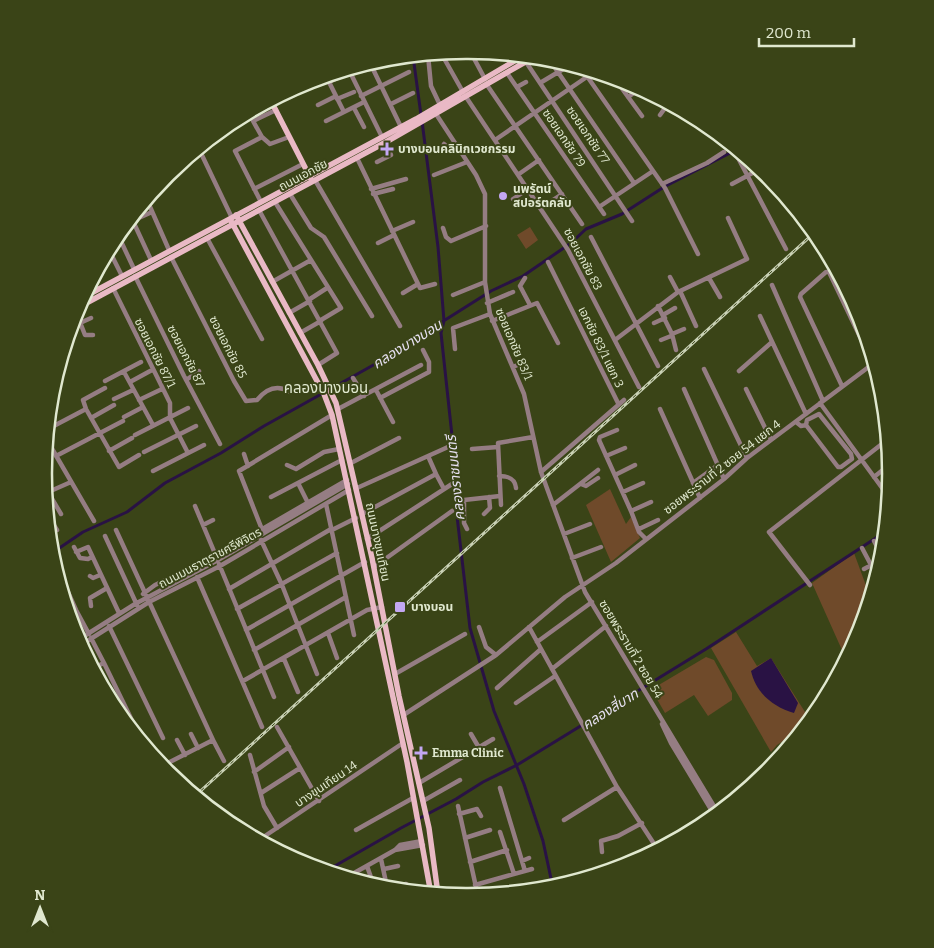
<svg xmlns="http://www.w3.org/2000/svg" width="934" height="948" viewBox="0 0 934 948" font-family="Bitter,'Noto Sans Thai',serif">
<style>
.green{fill:#6f4a2a}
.water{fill:#291244}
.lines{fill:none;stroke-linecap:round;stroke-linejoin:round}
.canal{stroke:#291244;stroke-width:3}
.minor{stroke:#957d83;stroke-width:4.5}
.major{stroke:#e9b9c5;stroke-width:5.5}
.rail-casing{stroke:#cad2b6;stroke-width:3}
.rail{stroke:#3a4417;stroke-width:1;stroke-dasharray:4;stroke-linecap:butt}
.poi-dot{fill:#c3a7f2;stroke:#3a4417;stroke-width:2}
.labels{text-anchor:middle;stroke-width:4;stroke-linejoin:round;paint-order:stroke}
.street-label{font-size:12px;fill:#e0e8cf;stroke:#3a4417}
.poi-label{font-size:12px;font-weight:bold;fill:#e0e8cf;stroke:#3a4417;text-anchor:start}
.water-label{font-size:14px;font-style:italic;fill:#e7e1f2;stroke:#3a4417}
.quarter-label{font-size:15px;fill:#e0e8cf;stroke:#3a4417}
.rim{fill:none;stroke:#e0e8cf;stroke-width:2.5}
</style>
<rect width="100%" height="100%" fill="#3a4417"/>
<path class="green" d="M530,227L538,240L526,249L517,235Z
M610,489L626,524L631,517L640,538L611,562L586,505Z
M854,553L868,591L872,590L858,636L846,659L812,583Z
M736,632L757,666L771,658L805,712L803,728L777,745L771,752L711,648Z
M706,657L714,660L732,693V700L708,716L694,695L665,713L654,694L657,686Z"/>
<path class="water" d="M771,658L798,703L794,713C773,707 756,693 751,671Z"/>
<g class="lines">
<path class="canal" d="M413,56L421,115
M422,121L438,247L444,321L441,333L453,445L455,499L470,628L494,711L524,784L543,841L553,888
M51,543L55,552
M52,553L83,532L127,512L165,483L221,453L264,426L377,363L491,291L523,276L571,243L586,229L622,214L664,187L736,150
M326,871L401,828L456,799L483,782L517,765L706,649L885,532"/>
<path class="minor" d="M470,51L485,79
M441,53L463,92
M428,55L431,86L440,105
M387,59L372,67L401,127
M549,59L634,183
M526,62L632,221
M582,69L665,188L698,254
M349,70L382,137
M507,73L604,214
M326,76L344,112
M615,79L642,116
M329,82L346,74
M540,83L570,65
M487,85L582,224
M517,87L526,82
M309,88L327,78
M361,96L409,72
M466,97L568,250L639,387
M628,97L640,89
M337,99L354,92
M391,104L413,93
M318,105L336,96
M354,108L364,127
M436,114L476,175L485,194V282L490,314L524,394L541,472L585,592L718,813
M660,115L668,104
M326,121L364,102
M262,137L270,144L289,137
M495,140L594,72
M444,144L448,147L456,145
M199,149L232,218
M735,152L786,249
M357,158L420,288L435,284
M377,162L391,155L386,142
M519,174L539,160
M434,175L467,162
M315,180L400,326
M662,184L707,163L724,152
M732,184L760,169
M254,189L301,165
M371,189L406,179
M290,194L311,228L324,237L372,316
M373,194L393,189
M513,199L528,189
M147,200L169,250
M261,202L235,151L262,137L253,121L276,110
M275,202L341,308L321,320
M599,207L653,171
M541,208L562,194
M259,210L337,353L318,365
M132,219L151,260
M132,221L152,212
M443,228L446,237L451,241L486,226
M392,231L413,222
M118,235L134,269
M591,237L658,366
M207,238L262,339
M378,243L394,235
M109,250L122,276
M171,257L234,381L246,401L257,400C266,389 277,384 290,392
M548,262L618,403
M135,276L184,376L220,444
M670,277L678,292
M525,278L520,286L530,305
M709,278L720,297
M93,281L97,290
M272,282L311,260
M772,285L823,401
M113,288L170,403V418L188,453
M680,291L696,326
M403,293L418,284
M453,295L485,282
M310,299L327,288
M487,303L513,292
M658,306L672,334
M76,312L85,335H93
M289,313L310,301
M663,315L675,308
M760,316L806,414
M492,321L537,303L558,343
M80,323L91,318
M654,323L665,318
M300,333L321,321
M615,340L678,292L747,259L728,218
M661,340L671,336
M455,349L453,328L490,314
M676,350L672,334L684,329
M513,367L524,362
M704,369L747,458
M739,371L772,342
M124,372L153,425
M353,378L364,396
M186,380L199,371
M105,381L141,362
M130,382L152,370
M842,386L800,297L801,294L826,272H829L873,364
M105,388L83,400L86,409L119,467L139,455
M684,389L724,479
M746,389L771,440
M376,390L393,422
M380,398L429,372V362L423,350
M114,399L133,390
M139,400L162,389
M820,403L888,496
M338,409L421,365
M660,409L700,498
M124,417L143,407
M91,418L114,405
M796,422L801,426L806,425L838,467H841L852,459L851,454L819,414L807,420L806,425
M48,429L86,409
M617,430L600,437L599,440L631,511L639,532L646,539
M135,435L188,408
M47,440L94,521
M472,449L498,447
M109,451L132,438
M144,452L196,426
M244,454L248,466
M56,456L123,421
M428,456L436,474
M606,456L625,448
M351,463L399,438
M287,465L296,469L324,452L339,449
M153,471L204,445
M541,472L624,400
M615,475L635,465
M499,476C508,476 515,478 516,488
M874,477L889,465
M298,483L308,503
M693,483L718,465
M581,484L586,486L598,478
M357,488L448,447
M48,492L61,514
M623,492L643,483
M46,493L71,482
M271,497L342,460
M326,504L354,635
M501,505L498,443L533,437
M553,505L598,470
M195,506L216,556
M631,511L651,502
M362,514L436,474L444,489
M484,514L490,508L489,497
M48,516L57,530
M203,525L213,520
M467,529L464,523V500L500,496
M639,529L658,520
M116,530L213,740L162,766
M332,530L356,518
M263,532L239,471L332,415
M564,534L590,524
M105,536L137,605
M367,539L452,484
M261,540L282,585L317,674
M874,541L882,556
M74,547L80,558L88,559L92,557
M862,548L871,565
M76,552L88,547L119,613
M572,558L601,547
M55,563L76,610L89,634
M219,564L274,697
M374,567L452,511
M864,569L881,560
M90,576L93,578L100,575
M197,577L262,727
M810,585L769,532L887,440
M229,589L331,529
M868,589L873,586
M143,594L155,585L212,558L347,480
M91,606L90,598L107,588
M237,609L337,553
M109,626L163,738
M479,627L486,647L496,655
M529,627L617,787L658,850
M246,630L365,562
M328,633L337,658
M91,638L104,663L93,668
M78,640L135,604L218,560L348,484
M537,642L592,602
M81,645L149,602L220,566L349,490
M254,650L346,597
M284,659L298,692
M104,663L144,745
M552,669L606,626
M395,674L465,634
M243,681L367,610L382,607
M497,688L541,649
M516,703L555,676
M405,714L496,655L565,597L616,563L724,479L747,458L874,363
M662,724L671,743L715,816
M277,727L319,801
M191,734L198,748
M471,734L478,746
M177,740L185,755
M213,740L224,761
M250,755L264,806L277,828
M254,772L289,747
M419,783L493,739
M500,788L525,871
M261,793L300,768
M423,801L460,780
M458,806L478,896
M217,812V814
M459,814L477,809L481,816
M564,820L617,787
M356,830L413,798
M500,832L514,874
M465,838L490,830
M259,840L403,743
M395,850L423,845
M602,852L601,841L618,836L642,823
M381,859L387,887
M522,861L529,858
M470,862L507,850
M367,866L374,886
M384,869L398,866
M347,877L395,850L400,845L422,841
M475,885L532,869
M382,889L406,884
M536,891L546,887"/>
<path class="major" d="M271,101L311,179
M236,215L318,365L336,403L372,558L399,696L429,828L438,894
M230,219L324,394L332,415L407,762L431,894
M84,297L416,119L523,56
M79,307L386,142L534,57"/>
<defs>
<path id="rail" d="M195,796L814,233"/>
</defs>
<use href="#rail" class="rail-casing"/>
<use href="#rail" class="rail"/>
</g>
<g class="poi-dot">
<path d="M384.5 141.5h5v5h5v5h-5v5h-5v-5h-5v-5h5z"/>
<circle cx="503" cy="196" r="5"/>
<rect x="394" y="601" width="12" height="12" rx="2.5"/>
<path d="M418.5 745.5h5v5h5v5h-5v5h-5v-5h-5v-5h5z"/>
</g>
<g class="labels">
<g class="street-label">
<text transform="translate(588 135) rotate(56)" y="4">ซอยเอกชัย 77</text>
<text transform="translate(564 138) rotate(56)" y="4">ซอยเอกชัย 79</text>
<text transform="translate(303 175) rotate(-28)" y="4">ถนนเอกชัย</text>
<text transform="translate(583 259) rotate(62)" y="4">ซอยเอกชัย 83</text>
<text transform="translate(514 344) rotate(67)" y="4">ซอยเอกชัย 83/1</text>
<text transform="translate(228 347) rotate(63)" y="4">ซอยเอกชัย 85</text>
<text transform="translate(601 347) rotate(64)" y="4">เอกชัย 83/1 แยก 3</text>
<text transform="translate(155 353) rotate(63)" y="4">ซอยเอกชัย 87/1</text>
<text transform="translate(186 356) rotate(63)" y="4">ซอยเอกชัย 87</text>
<text transform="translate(722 467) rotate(-38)" y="4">ซอยพระรามที่ 2 ซอย 54 แยก 4</text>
<text transform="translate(378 542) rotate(78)" y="4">ถนนบางขุนเทียน</text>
<text transform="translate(210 558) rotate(-28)" y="4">ถนนมนธาตุราชศรีพิจิตร</text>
<text transform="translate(631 649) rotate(59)" y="4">ซอยพระรามที่ 2 ซอย 54</text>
<text transform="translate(326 784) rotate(-34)" y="4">บางขุนเทียน 14</text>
</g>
<g class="poi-label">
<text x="398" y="153">บางบอนคลินิกเวชกรรม</text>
<text x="513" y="193">นพรัตน์<tspan x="513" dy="14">สปอร์ตคลับ</tspan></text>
<text x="411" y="611">บางบอน</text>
<text x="432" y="757">Emma Clinic</text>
</g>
<g class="water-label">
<text transform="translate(407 344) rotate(-32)" y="5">คลองบางบอน</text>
<text transform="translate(455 478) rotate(-96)" y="5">คลองราชมนตรี</text>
<text transform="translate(610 709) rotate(-32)" y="5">คลองสี่บาท</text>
</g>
<g class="quarter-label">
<text x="326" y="393">คลองบางบอน</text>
</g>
</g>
<path d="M0 0H934V948H0ZM466 59H468A414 414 0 0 1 882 473V474A414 414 0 0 1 468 888H466A414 414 0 0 1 52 474V473A414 414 0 0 1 466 59Z" fill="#3a4417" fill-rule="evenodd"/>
<path class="rim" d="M466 59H468A414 414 0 0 1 882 473V474A414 414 0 0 1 468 888H466A414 414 0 0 1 52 474V473A414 414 0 0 1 466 59Z"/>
<g transform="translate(40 908)" stroke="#3a4417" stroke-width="4" paint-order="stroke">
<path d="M0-4L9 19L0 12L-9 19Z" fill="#e0e8cf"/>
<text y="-8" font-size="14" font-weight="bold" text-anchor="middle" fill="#e0e8cf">N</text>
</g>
<path d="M759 38v8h95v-8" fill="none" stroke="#e0e8cf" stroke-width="2.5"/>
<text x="766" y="38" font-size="15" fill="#e0e8cf" stroke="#3a4417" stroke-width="4" paint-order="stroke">200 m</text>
</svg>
